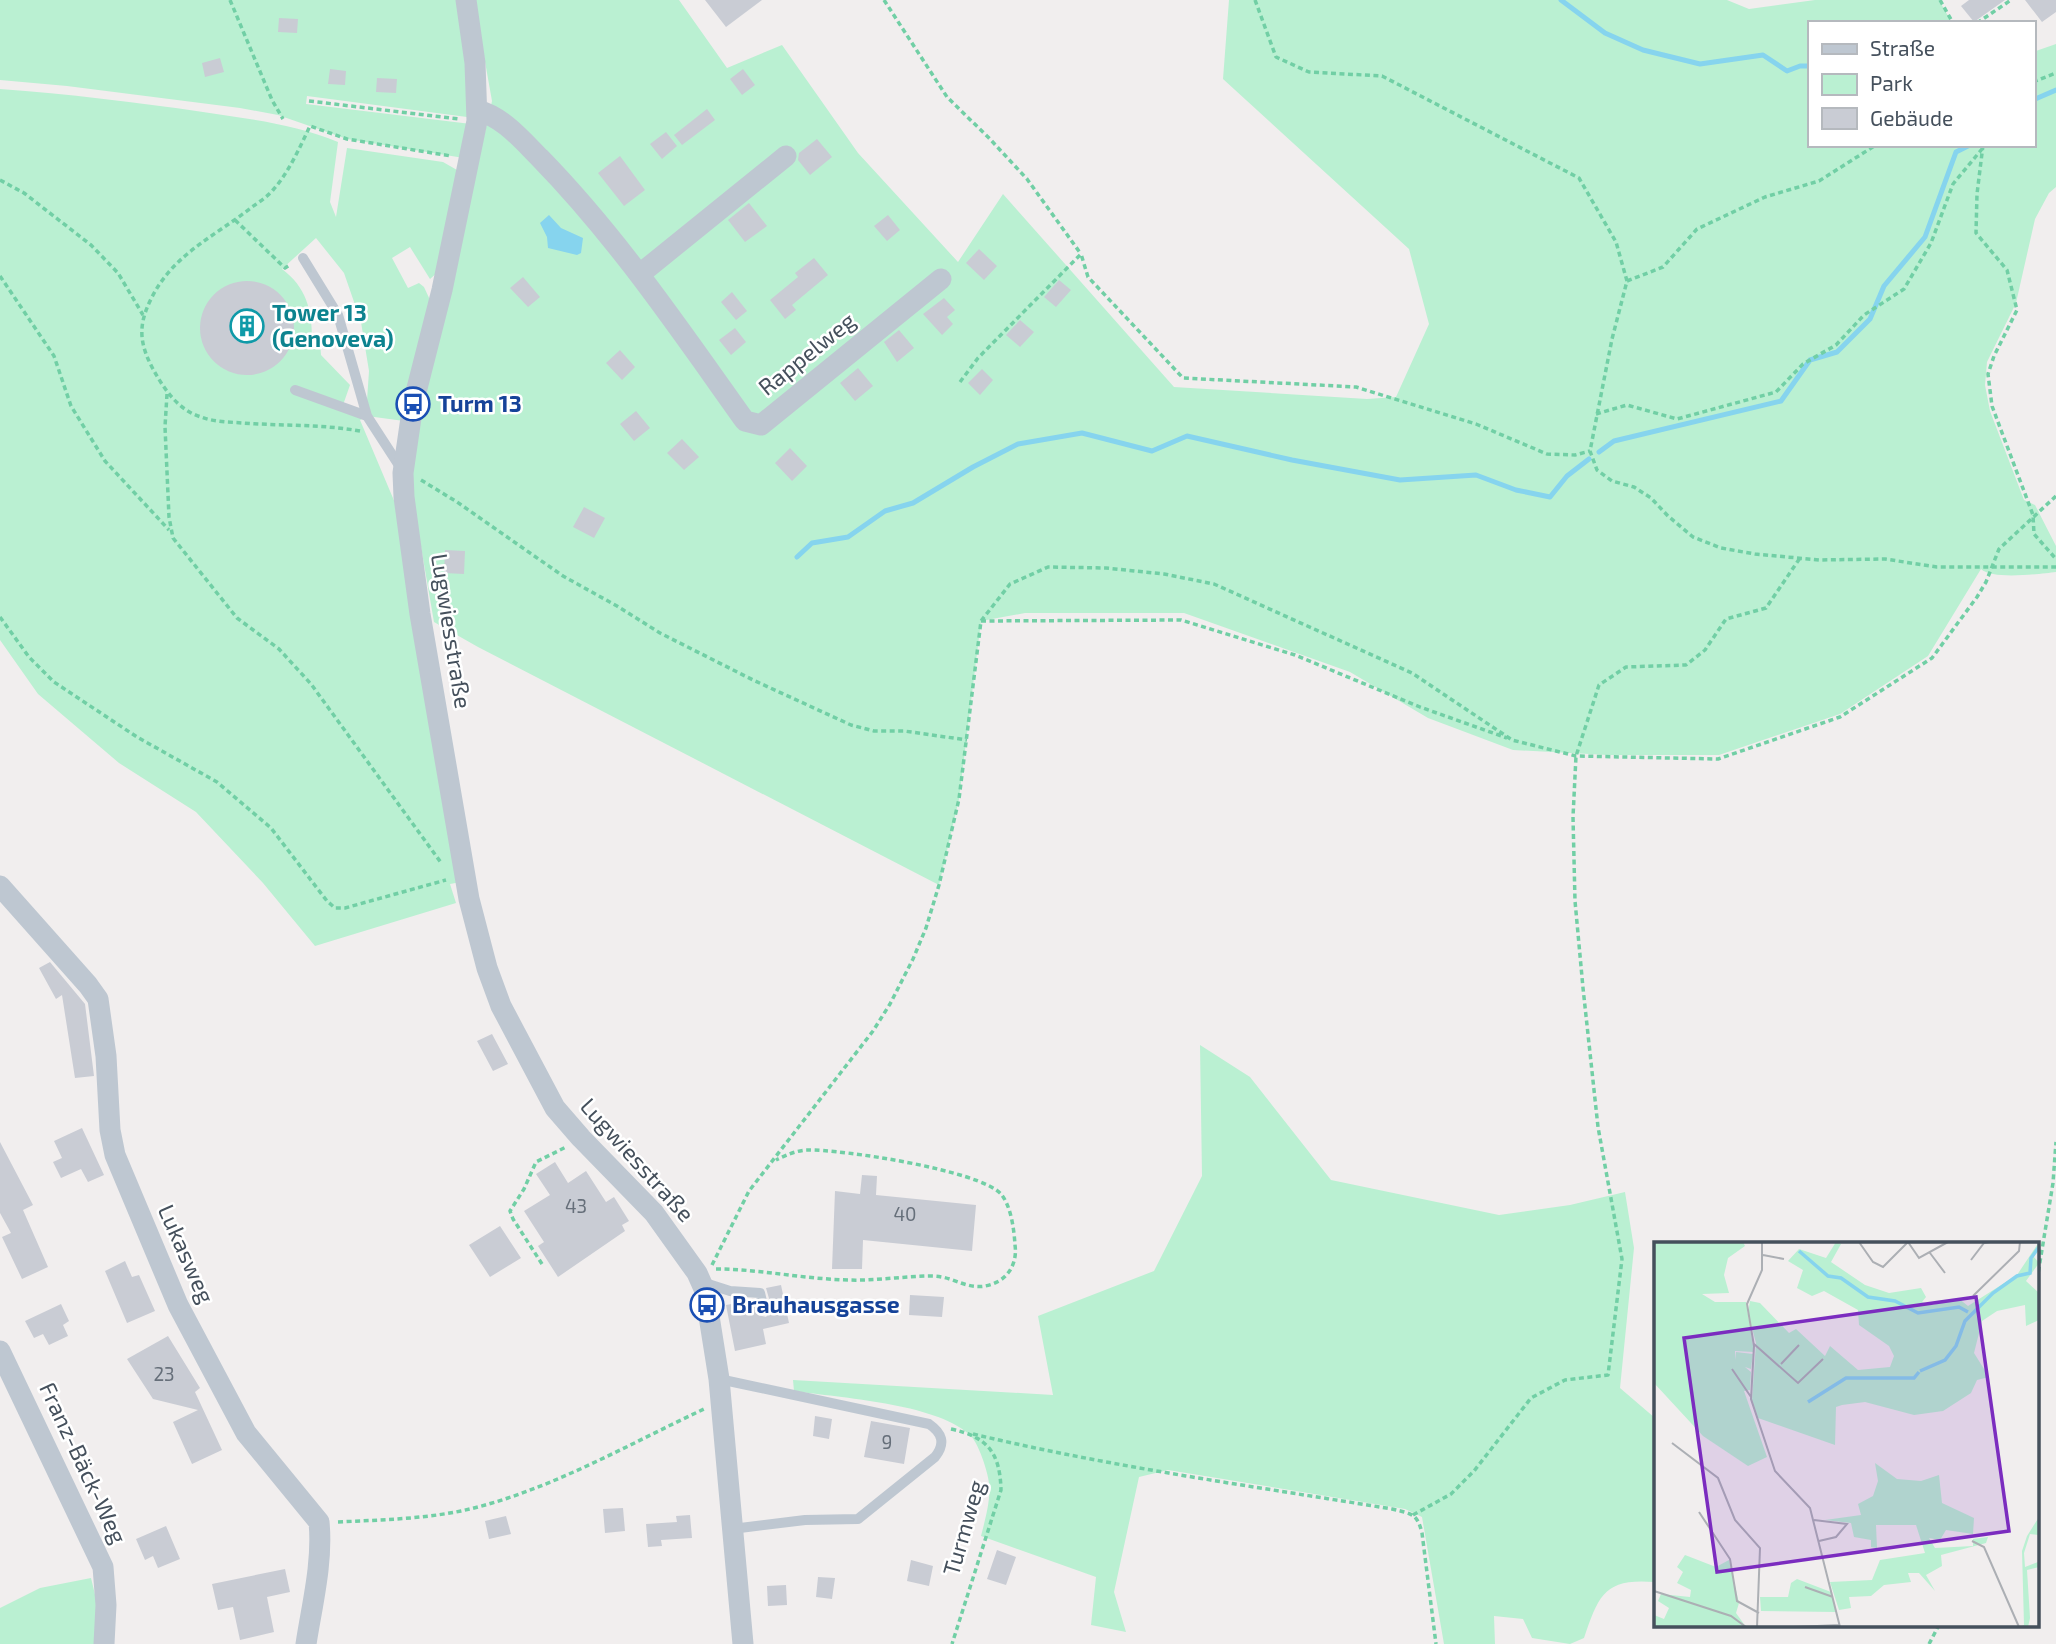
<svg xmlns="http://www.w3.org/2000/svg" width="2056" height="1644" viewBox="0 0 2056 1644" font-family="'Exo 2',sans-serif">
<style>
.green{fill:#baf0d2;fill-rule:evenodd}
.water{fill:#86d4ee}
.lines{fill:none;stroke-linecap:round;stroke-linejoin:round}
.stream{stroke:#86d4ee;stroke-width:5}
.building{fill:#c9ccd4}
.path{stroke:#71cfa5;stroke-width:3.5;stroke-dasharray:5 3.5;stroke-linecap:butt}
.lane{stroke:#bec7d1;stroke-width:10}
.street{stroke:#bec7d1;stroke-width:21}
.labels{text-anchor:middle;stroke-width:5;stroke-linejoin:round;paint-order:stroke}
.number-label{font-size:19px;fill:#666f7a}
.culture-label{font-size:23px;font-weight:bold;fill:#0d838f;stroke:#fff;text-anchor:start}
.street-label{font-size:23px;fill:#45505c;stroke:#fff}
.transit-label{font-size:23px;font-weight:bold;fill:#164399;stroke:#fff;text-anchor:start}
.inset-river{fill:none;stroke:#86d4ee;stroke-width:3.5}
.inset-road{fill:none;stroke:#acafb4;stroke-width:2}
.view{fill:#7b2cbf;fill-opacity:0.15;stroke:#7b2cbf;stroke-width:3.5}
.inset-edge{fill:none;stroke:#45505c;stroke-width:3.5}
</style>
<rect width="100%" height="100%" fill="#f1eeee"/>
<path class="green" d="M0,0H459L467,46V117L307,96L306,104L471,124L470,159L347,139L278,115L240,108L67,86L0,80Z
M474,0H679L727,68L782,45L858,153L958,262L1003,194L1174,387L1367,399L1396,397L1429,324L1409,249L1223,79L1229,0H1727L1749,9L1815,0H1939L1952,23H1809V145H2033V52L2056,44V187L2049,193L2035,219L2016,303L1987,362L1985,385L1990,411L2024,500L2035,505L2056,546V572C2039,574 1992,580 1981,569L1928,656L1840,714L1719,755H1608L1513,750L1428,718L1350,672L1184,613H1025L981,621L959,799L939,885L478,647L434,622L412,495L414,445L492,101Z
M0,89C68,94 135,102 203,112C249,119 295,124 338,142L330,202L336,217L347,148L443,162L457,170L438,272L430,279L410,247L392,258L408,288L419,283L424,287L430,300L404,421L367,416L360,420L398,510L461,882L450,884L456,903L315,946L263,883L196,812L119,763L38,694L0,640ZM316,238L344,273L361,322L369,371L366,415L343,405L350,385L321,355L320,342L312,339C312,309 306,287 282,269Z
M1200,1045L1250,1077L1331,1180L1499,1215L1570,1205L1625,1192L1634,1248L1620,1388L1655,1418V1582C1605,1578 1599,1594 1584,1638L1570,1644L1532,1638L1523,1619L1494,1616L1495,1644H1444L1422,1517L1405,1509L1168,1470L1139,1477L1114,1592L1126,1632L1091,1625L1096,1577L981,1536C985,1520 991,1500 989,1483C988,1472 978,1441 969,1434C933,1403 841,1398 794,1391L793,1380L1053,1395L1038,1316L1154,1271L1202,1176Z
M91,1578L99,1611L98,1644H0V1608L40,1588Z"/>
<path class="water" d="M549,215L561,228L583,238L581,253L577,255L548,248L547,237L540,223Z"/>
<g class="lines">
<path class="stream" d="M1561,0L1605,33L1643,50L1700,64L1763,55L1787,71L1800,66H1809
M2033,100L2056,90
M1599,452L1614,441L1781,401L1810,360L1837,352L1870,319L1884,286L1925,237L1956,152L1970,145
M797,557L812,543L848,537L885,511L913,503L973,467L1018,444L1082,433L1152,451L1187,436L1292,460L1400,480L1476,475L1516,490L1550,497L1567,476L1589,459"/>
</g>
<path class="building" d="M705,0H762L726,27Z
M1969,0H2005L1974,22L1961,6Z
M2025,0H2056V12L2042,22Z
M279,18L298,19L297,33L278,32Z
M220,58L224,72L205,77L202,63Z
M330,69L346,71L345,85L328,84Z
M743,69L755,85L742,95L730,79Z
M377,78L397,79L396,93L376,92Z
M707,109L715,120L682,145L674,135Z
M666,132L677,146L662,159L650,144Z
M817,139L832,157L810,175L798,160L799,153Z
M620,156L645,190L624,206L598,173Z
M749,203L767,226L745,242L728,220Z
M888,215L900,230L887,241L874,226Z
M979,249L997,266L984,280L966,263Z
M814,258L828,275L792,305L796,310L785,319L770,300L798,277L795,273Z
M523,277L540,297L528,307L510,288Z
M1059,280L1071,290L1056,307L1044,297Z
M200 328a47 47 0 1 1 94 0a47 47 0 1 1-94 0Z
M732,292L747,311L736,320L721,302Z
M944,298L955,310L947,317L953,324L942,335L923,314Z
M1020,320L1034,332L1020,347L1006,335Z
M735,328L746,342L731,355L719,340Z
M899,330L914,348L897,362L884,342Z
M620,350L635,367L622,380L606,363Z
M858,368L873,386L855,401L840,383Z
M982,369L993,380L980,395L968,383Z
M636,411L650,428L634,441L620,424Z
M682,439L699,457L684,470L667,453Z
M790,448L807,466L792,481L775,463Z
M584,507L605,518L594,538L573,527Z
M445,550L465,551L464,574L444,573Z
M50,962L85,1004L94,1076L75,1078L62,995L56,999L39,968Z
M492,1034L508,1064L493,1071L477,1041Z
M82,1128L104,1175L88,1182L81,1169L61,1178L53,1162L62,1158L54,1141Z
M0,1142L33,1205L23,1210L48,1267L22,1279L2,1237L11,1233L0,1213Z
M555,1162L568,1183L586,1171L606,1202L614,1197L629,1221L622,1225L625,1231L558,1277L538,1246L544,1242L524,1211L550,1195L536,1174Z
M862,1175L877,1176L876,1195L976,1205L972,1251L863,1240L862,1269H832L835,1191L860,1194Z
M500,1226L521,1258L490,1277L469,1245Z
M125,1261L132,1277L139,1275L155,1311L127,1323L105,1271Z
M781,1285L789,1323L763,1329L766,1344L735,1351L726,1305L754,1300L758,1315L766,1317L772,1309L766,1288Z
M910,1295L944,1297L942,1317L909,1315Z
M61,1304L69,1321L63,1325L68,1336L49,1345L43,1334L34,1338L25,1321Z
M168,1336L200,1388L195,1392L222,1450L192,1464L173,1422L198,1410L153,1399L127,1359Z
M815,1416L832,1419L829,1439L813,1436Z
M871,1421L910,1428L904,1464L864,1457Z
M623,1508L625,1531L605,1533L603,1509Z
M690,1515L692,1538L661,1540L662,1546L648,1547L646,1524L677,1522L676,1516Z
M506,1516L511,1534L489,1539L485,1521Z
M166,1526L180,1559L158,1568L153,1556L145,1560L136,1539Z
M997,1550L1016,1557L1006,1585L987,1579Z
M911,1560L933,1566L929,1586L907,1581Z
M285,1569L290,1592L267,1597L274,1632L240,1640L233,1607L218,1610L212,1584Z
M818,1577L835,1578L832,1599L816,1597Z
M786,1585L787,1605L768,1606L767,1586Z"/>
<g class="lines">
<path class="path" d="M230,0L272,100L283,119
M884,0L947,97L989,138L1027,179L1081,254
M1255,0L1276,57L1309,72L1382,76L1579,178L1616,242L1627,281L1612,339L1590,451L1597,470L1612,481L1634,487L1651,498L1668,516L1693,537L1721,548L1755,554L1819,560L1885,559L1937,567H2056
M1940,0L1953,23
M1977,23L2011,0
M2033,82L2056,73
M309,101L459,119
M1983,145L1977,194L1976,233L2007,270L2017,310L1994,356L1988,374L1992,406L2033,515L2034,534L2056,559
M0,180L24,193L91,245L118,273L143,315
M235,220L285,268L290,265
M0,276L54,356L71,406L105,461L169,530
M1627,281L1663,267L1697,229L1765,197L1819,181L1876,145
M960,382L978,358L1081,254L1088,277L1183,378L1356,387L1476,424L1547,454L1575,455L1590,451
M167,394L165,427L169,517L173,538L237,618L279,649L311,684L442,864
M1596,414L1627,405L1677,419L1776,392L1803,364L1836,345L1864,315L1904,289L1931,243L1953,184L1982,149
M360,431C321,424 282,426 243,423C229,422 214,422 201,417C178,410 164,389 153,369C139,343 138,325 151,299C173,254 214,237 252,207C259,202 267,197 273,190C289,172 300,147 310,126L347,139L451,156
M421,480L457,502L563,576L617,606L660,633L753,680L851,725L874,731H904L967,740
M0,617L29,657L54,682L137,737L217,782L271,828L327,901L335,908H345L446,880
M981,621L1181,620L1295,655L1420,707L1507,738
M542,1264L513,1219L510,1211L524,1189L536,1162L566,1147
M712,1265L749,1191L873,1031L890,1004L913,959L926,928L939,885L959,799L981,621L1010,584L1048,567L1106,568L1164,574L1214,584L1412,673L1512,740L1576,756L1718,759L1840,717L1932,658L1977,597L1986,582L1999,549L2056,496
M716,1269C760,1269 803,1279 848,1280C876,1281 904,1276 932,1276C957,1276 971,1296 999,1281C1012,1273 1017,1259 1015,1245C1014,1229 1011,1206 1001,1194C979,1170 841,1149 806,1150C795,1151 786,1155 776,1160
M2037,1280L2053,1183L2056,1142
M951,1429C988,1437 1000,1453 1001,1490L952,1644
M973,1434C1111,1467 1252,1486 1392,1509C1412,1514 1417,1513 1422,1533L1436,1644
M1413,1515L1451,1494L1474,1471L1531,1398L1565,1380L1608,1375L1622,1259L1598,1127L1583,988L1575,901L1573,817L1576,756L1599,685L1626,667L1686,665L1705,650L1726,619L1766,608L1800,558
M338,1522C380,1520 421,1519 461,1511C545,1493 627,1445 704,1409
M1929,1644L1939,1625"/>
<path class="lane" d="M303,258L338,315L367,416L402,470
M295,390L367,416
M702,1282L730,1291L760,1293L764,1310
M719,1379L929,1424C942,1433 946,1443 935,1457L858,1519L805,1520L732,1529"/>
<path class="street" d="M466,0L475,63L477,121L442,290L413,404L403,473L404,497L420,614L469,899L487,968L501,1006L555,1108L581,1138L654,1213L697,1273L705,1291L719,1379L743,1644
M477,110C503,117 521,139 540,158C618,238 680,330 745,421L761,425L941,279
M640,274L786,156
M0,886L88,985L98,999L106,1056L110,1130L115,1155L178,1305L246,1433L319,1522C323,1562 312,1605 306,1644
M0,1351L103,1567L106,1605L104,1644"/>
</g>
<defs>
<symbol id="building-ring" viewBox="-11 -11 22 22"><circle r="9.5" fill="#fff" stroke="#0f9aa8" stroke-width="1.5"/><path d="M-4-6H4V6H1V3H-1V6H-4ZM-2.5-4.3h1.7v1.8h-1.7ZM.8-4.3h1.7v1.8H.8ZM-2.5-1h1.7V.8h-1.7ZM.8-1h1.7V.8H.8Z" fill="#0f9aa8"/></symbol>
<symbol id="bus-ring" viewBox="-11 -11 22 22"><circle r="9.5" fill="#fff" stroke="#1a4fb4" stroke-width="1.5"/><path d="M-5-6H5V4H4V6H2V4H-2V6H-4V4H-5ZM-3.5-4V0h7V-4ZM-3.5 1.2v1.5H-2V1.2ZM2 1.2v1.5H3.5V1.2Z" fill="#1a4fb4"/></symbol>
</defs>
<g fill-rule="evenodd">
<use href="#building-ring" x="228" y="307" width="38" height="38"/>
<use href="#bus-ring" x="394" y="385" width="38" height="38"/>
<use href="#bus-ring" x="688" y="1286" width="38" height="38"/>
</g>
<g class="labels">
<g class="number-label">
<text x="576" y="1213">43</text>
<text x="905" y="1221">40</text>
<text x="164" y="1381">23</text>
<text x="887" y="1449">9</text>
</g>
<g class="culture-label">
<text x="272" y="321">Tower 13<tspan x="272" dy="26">(Genoveva)</tspan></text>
</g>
<g class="street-label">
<text transform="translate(807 354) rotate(-39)" y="8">Rappelweg</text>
<text transform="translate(451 631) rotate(81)" y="8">Lugwiesstraße</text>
<text transform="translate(637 1160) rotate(48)" y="8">Lugwiesstraße</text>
<text transform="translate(186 1254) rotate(66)" y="8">Lukasweg</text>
<text transform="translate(83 1463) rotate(65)" y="8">Franz-Bäck-Weg</text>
<text transform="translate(964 1528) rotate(-74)" y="8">Turmweg</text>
</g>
<g class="transit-label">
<text x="438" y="412">Turm 13</text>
<text x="732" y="1313">Brauhausgasse</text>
</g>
</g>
<g transform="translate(1654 1242)">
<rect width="385" height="385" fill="#f1eeee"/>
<path d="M0,0H89L91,4L74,16L70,33L75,51L48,52L61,60H92L100,110L81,109V118L82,110L99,112L97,127L91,125L97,130L96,148L90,149L113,215L94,224L49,194L0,141ZM182,0L187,2L177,20L211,43L235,51L267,46L272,55L268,60L279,63L304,56L314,64L363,33L385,0L380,15L385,21L372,39L385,51V78L372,84L371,63L343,69L328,79L320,111L335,135L323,138L317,151L289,169L260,173L211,160L188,163L182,165L181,203L104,176L98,158L102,101L94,71L96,59L106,61L135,91L142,87L171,114L176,104L204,128L236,125L240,114L235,104L205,83L204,68L170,49L158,54L143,46L149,28L134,19L145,7L172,16ZM221,221L243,237L267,239L285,233L288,261L320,276L319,292L292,288L286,298L275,296L281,306L319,304V297L334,295L332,301L287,313L288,324L272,333L281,349L265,331H254L257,340L230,343L217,354L195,355L197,366L185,368L176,340L218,338L226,318L271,311L262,283H222L223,306L217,305V298L200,295L197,281L171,278L207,273L204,262L219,254L224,239ZM385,275V293L376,292L370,311L371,325L384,320L385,325L373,328L376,376L374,385H366L370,383L368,309L373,294ZM31,313L62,325L75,318L85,361L82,371L92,385H0V373L10,377L15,366L4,359L7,352L36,355L37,348L23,341L29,330L23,325ZM143,337L177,350L182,370L107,369L106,355H134L137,341Z" fill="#baf0d2"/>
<path class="inset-river" d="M145,9L174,34L187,36L214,55L241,59L264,71L305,65L314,70M266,129L291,118L302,104L311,79L339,51L363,34L376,31L377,16L385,5M154,160L192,136H260L265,130"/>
<path class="inset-road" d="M108,0V28L93,62L100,104L97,157L121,229L156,266L186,385M205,0L219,20L229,25L254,0M254,0L265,16L294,0M276,11L291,31M109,13L130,17M317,18L330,1L336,0M319,54L365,9L366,0M100,102L144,141L169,117M127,122L145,103M78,127L97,155M18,201L64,236L81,278L106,306L103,385M45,270L76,317L83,359L105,371M160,278L193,282L182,295L165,299M318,299L330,305L365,385M151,345L179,355M0,349L77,374L92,385M140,385L186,383"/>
<path class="view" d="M322,55L355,289L63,330L30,96Z"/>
<rect width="385" height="385" class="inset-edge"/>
</g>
<rect x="1808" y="21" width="228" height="126" fill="#ffffff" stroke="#b5b9be" stroke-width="2"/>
<rect x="1822" y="44" width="35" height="10" fill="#bec7d1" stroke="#b5b9be" stroke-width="2"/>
<text x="1870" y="56" font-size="21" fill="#45505c">Straße</text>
<rect x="1822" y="74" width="35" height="21" fill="#baf0d2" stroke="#b5b9be" stroke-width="2"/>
<text x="1870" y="91" font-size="21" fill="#45505c">Park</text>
<rect x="1822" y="108" width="35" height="21" fill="#c9ccd4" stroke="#b5b9be" stroke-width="2"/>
<text x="1870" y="126" font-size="21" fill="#45505c">Gebäude</text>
</svg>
